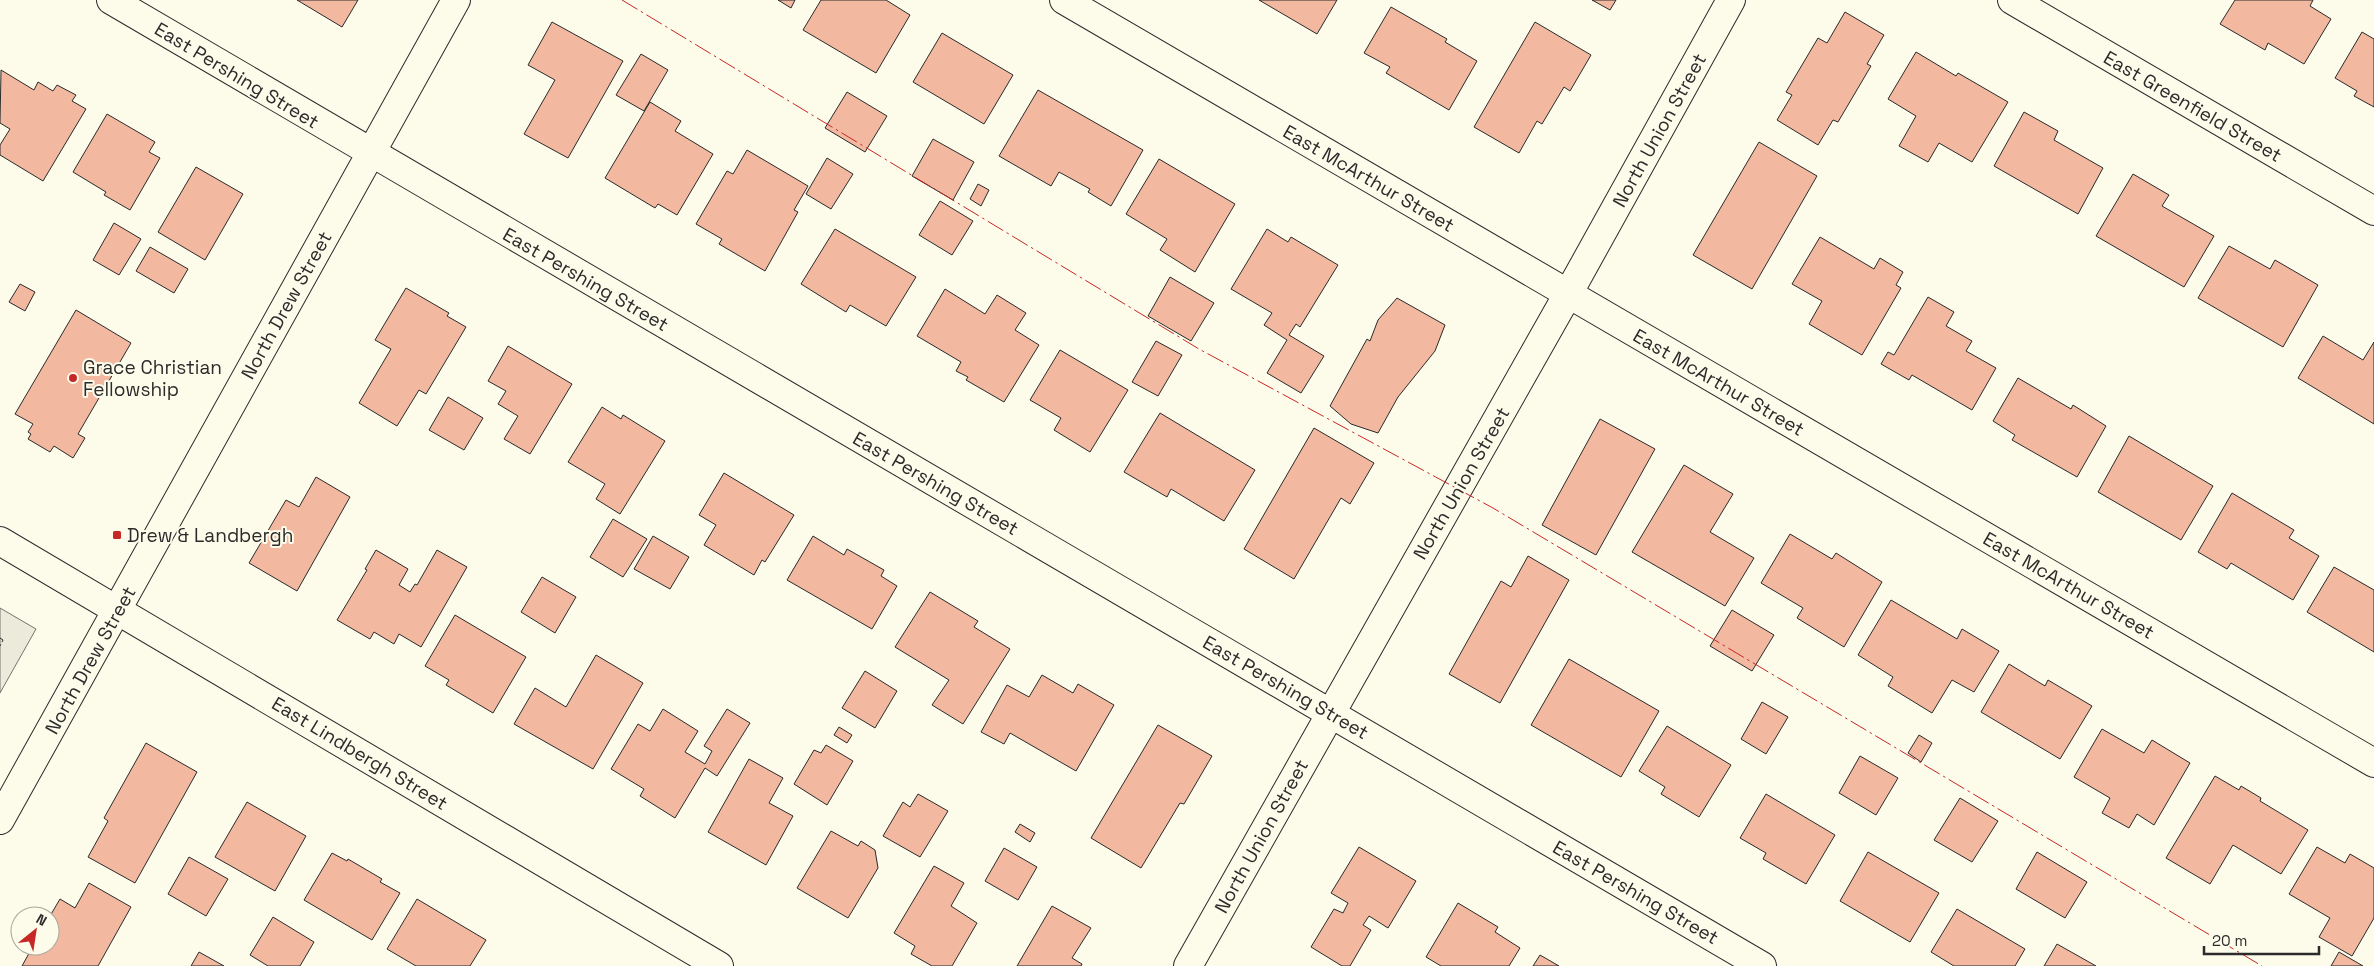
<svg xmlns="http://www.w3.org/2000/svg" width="2374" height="966" viewBox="0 0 2374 966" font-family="'Space Grotesk',sans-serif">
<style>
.green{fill:#ecebdb;stroke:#74746e}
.building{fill:#f2b8a0;stroke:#2b2b2b}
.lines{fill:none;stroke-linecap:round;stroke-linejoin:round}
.minor-casing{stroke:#2b2b2b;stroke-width:30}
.minor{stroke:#fdfbea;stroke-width:28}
.fence{stroke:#2b2b2b;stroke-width:1;stroke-dasharray:6 2.5;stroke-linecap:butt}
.power{stroke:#c62828;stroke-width:1;stroke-dasharray:18 4 2.5 4;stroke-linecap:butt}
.poi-dot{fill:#c62828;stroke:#fdfbea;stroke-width:2}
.labels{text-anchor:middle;stroke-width:4;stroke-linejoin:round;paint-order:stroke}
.street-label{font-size:19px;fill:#2b2b2b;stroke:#fdfbea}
.poi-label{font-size:19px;fill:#2b2b2b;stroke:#fdfbea;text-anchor:start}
</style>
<rect width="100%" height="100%" fill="#fdfbea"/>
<path class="green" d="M0,608L36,629L0,693Z"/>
<path class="building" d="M297,0H358L342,27Z
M778,0H795L791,8Z
M821,0H886L910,15L876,73L803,30Z
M1259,0H1337L1317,34Z
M1592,0H1616L1610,10Z
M2235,0H2313L2310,6L2331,19L2304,64L2268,43L2265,50L2220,24Z
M1391,7L1447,39L1445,42L1477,61L1449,110L1386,73L1390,67L1364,53Z
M1845,12L1884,35L1867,64L1871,66L1838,122L1833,120L1818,145L1777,120L1792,95L1786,92L1818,38L1827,43Z
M552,22L623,61L568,158L524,134L555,80L528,65Z
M1535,22L1591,55L1570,91L1564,87L1542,124L1537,121L1519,153L1474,127Z
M2362,32L2374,39V107L2354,96L2357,91L2335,78Z
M942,33L1013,75L984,124L913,82Z
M1916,52L1956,76L1958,73L2008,102L1972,162L1939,143L1928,162L1899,146L1916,116L1888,99Z
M641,54L668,70L644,111L616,95Z
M1,70L34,90L38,82L53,91L57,85L76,95L72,101L86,109L43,181L0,155V145L10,129L0,123Z
M1038,90L1143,150L1111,206L1088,192L1090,189L1059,172L1051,186L999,156Z
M847,92L887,116L865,152L825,128Z
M650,102L681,121L675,131L713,154L677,215L658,204L655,208L605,178Z
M2024,112L2058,131L2054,140L2103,168L2078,214L1994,166Z
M107,114L155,142L149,152L160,158L130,210L104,195L106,192L73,172Z
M933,139L974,162L953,200L912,176Z
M1759,142L1817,176L1752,289L1693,255Z
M747,150L808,186L794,210L798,212L765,271L719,244L722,239L696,224L727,171L733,174Z
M827,158L853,174L831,209L806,194Z
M1159,159L1235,204L1195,272L1160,250L1167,239L1126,214Z
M196,167L243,194L205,260L158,232Z
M2133,174L2169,195L2162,206L2214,236L2184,287L2096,236Z
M978,184L989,190L981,206L970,199Z
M940,201L973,221L952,255L919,235Z
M114,223L141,239L119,275L93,260Z
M835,229L916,277L886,326L850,305L846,312L801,284Z
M1267,229L1288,242L1291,237L1338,265L1300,327L1296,324L1289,335L1324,356L1301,393L1267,373L1287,340L1264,325L1272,313L1231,289Z
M1820,237L1874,269L1880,258L1903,272L1896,285L1901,288L1862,355L1809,324L1822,301L1792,284Z
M2229,246L2270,269L2275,260L2318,285L2283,347L2198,298Z
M150,247L188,269L174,293L136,271Z
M1170,277L1214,303L1191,341L1148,316Z
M20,284L35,292L25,311L9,302Z
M406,288L449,313L447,316L466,327L426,394L419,390L397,426L359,403L391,349L375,340Z
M945,289L985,314L997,295L1026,313L1015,330L1039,345L1004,402L966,380L968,377L956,371L961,362L917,336Z
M1928,297L1954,312L1946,326L1972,341L1966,351L1996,368L1972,410L1912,375L1909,380L1881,364L1888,352L1894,355Z
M1397,298L1445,325L1435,351L1398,397L1378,433L1351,424L1330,406L1367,339L1370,341L1378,320Z
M76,310L131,343L78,434L85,438L73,458L54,446L50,452L28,439L31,434L28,432L33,424L15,414Z
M2323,336L2363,360L2374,342V424L2298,378Z
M1156,341L1182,355L1158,396L1132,382Z
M508,346L572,384L530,454L504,439L518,416L498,404L506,391L488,381Z
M1060,350L1128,390L1090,452L1054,430L1061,418L1030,400Z
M2018,378L2071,409L2073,405L2106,426L2077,477L2012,440L2015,435L1993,421Z
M448,397L483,418L464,450L429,430Z
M602,407L621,419L623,415L665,441L620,514L596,499L605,484L568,462Z
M1160,413L1255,470L1224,521L1171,489L1167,497L1124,472Z
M1600,419L1655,449L1596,555L1542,525Z
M1314,428L1374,463L1350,504L1341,498L1294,579L1244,549Z
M2129,436L2213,486L2181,540L2098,492Z
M1684,465L1733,494L1710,532L1754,558L1725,606L1632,552Z
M724,473L794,515L765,562L762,560L754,575L704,545L716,525L699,515Z
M316,477L350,497L297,591L249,563L286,500L299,507Z
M2232,493L2294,530L2289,538L2319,556L2293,600L2231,563L2227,569L2198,552Z
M613,519L647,539L623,577L590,557Z
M1790,534L1832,559L1836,553L1882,582L1844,647L1797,618L1803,608L1761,583Z
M653,536L689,557L670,589L634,569Z
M813,536L844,555L847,549L884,570L881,576L897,586L872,629L787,580Z
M376,550L408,569L399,585L410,592L415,584L417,585L437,550L467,567L421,647L399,634L394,644L374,632L370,639L337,620L367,570L365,569Z
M1528,556L1569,580L1500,703L1449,674L1501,581L1511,587Z
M2334,567L2374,590V652L2307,612Z
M542,577L576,597L555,633L521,612Z
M930,592L978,621L974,627L1010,649L963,724L932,705L949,680L895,647Z
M1891,600L1957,639L1962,629L1999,651L1974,692L1952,680L1932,713L1888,686L1893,677L1858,655Z
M1732,610L1774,635L1752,671L1710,646Z
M455,615L526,657L493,713L446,685L449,680L425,666Z
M596,655L643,683L593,769L514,724L535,688L566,707Z
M1569,659L1659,711L1621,777L1531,725Z
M2009,664L2045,686L2048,680L2092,706L2060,759L1981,712Z
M865,671L897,691L875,728L842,708Z
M1042,675L1073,693L1078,684L1114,705L1076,771L1010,733L1004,744L981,732L1007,685L1029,697Z
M1762,702L1788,717L1766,754L1741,739Z
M663,709L698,731L685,752L705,764L712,751L704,746L727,709L750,723L717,776L705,768L675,818L640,796L644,789L611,769L638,724L650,731Z
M1158,725L1212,756L1184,804L1180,803L1141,868L1091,838Z
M1667,726L1731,765L1699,817L1661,794L1665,787L1639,771Z
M839,727L852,735L847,743L834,735Z
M2102,729L2144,753L2152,740L2190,763L2154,825L2137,814L2129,828L2102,813L2110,798L2074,777Z
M1919,735L1932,743L1921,762L1908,753Z
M146,743L197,772L135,883L88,857L108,821L104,818Z
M826,745L853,761L827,805L794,784L814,750L821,753Z
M1860,756L1898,778L1876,815L1839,793Z
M749,759L783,778L769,803L793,816L766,865L708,832Z
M2215,776L2239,790L2241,786L2261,798L2260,801L2308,830L2281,874L2233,845L2210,884L2166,858Z
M918,794L948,811L920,857L883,836L903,802L910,807Z
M1766,794L1835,835L1806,884L1763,859L1766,853L1740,838Z
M1960,798L1998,821L1972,862L1934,840Z
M247,802L306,836L275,891L215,857Z
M1020,824L1035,833L1030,842L1015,832Z
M831,831L858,846L861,841L875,850L878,868L848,918L797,888Z
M1359,847L1416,881L1388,928L1369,916L1363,925L1371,930L1350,966H1342L1311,947L1334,909L1343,913L1348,903L1331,893Z
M2317,847L2345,863L2350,854L2374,868V918L2352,956L2319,937L2330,918L2289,894Z
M1004,848L1037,867L1018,900L985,881Z
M1868,852L1939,893L1910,942L1840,901Z
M2037,852L2087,882L2065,918L2016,889Z
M332,853L347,861L348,859L382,879L380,882L400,893L372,940L304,900Z
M189,857L228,879L206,916L168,894Z
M934,866L964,883L951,906L977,923L952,966H932L911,954L915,946L894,933Z
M89,883L131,907L98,966H22L33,946H50V916L60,899L75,908Z
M417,899L486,940L470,966H416L387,949Z
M1458,903L1498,927L1495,932L1520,948L1509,966H1441L1426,957Z
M1052,906L1091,928L1072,958L1082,964L1081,966H1017Z
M1957,909L2025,949L2015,966H1954L1931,952Z
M273,917L314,942L300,966H268L250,955Z
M2057,944L2096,966H2044Z
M199,952L224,966H191Z
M2339,952L2363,966H2331Z
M1540,955L1559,966H1533Z"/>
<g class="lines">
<defs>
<path id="minor" d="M111,0L1762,966
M1064,0L2374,763
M2012,0L2374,211
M0,541L719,966
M0,820L456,0
M1188,966L1568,294L1731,0"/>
</defs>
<use href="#minor" class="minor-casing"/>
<use href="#minor" class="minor"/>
<path class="fence" d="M0,638L3,640L0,646"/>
<path class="power" d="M622,0L1199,349L1493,508L2262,966"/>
</g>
<g class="poi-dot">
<circle cx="73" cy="378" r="5"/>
<rect x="112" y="530" width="10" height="10" rx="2.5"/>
</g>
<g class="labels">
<g class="street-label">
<text transform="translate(237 75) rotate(31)" y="7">East Pershing Street</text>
<text transform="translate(2193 106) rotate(30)" y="7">East Greenfield Street</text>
<text transform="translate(1659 130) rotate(-61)" y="7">North Union Street</text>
<text transform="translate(1369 178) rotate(30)" y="7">East McArthur Street</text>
<text transform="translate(586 279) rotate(30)" y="7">East Pershing Street</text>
<text transform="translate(286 305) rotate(-61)" y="7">North Drew Street</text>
<text transform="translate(1719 382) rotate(30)" y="7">East McArthur Street</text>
<text transform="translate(936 483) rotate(30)" y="7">East Pershing Street</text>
<text transform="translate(1461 483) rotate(-60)" y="7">North Union Street</text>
<text transform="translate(2069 585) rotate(30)" y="7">East McArthur Street</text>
<text transform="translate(90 660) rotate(-61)" y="7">North Drew Street</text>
<text transform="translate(1286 687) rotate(30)" y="7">East Pershing Street</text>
<text transform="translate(360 753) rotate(31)" y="7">East Lindbergh Street</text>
<text transform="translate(1261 836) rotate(-61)" y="7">North Union Street</text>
<text transform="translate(1636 892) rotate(30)" y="7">East Pershing Street</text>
</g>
<g class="poi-label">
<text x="83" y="374">Grace Christian<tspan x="83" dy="22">Fellowship</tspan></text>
<text x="127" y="542">Drew &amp; Landbergh</text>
</g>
</g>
<g transform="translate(35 931) rotate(30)"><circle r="24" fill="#fdfbea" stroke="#a9a89e"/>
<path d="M0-4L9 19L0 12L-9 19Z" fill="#c62828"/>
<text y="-8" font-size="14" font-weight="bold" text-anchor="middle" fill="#2b2b2b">N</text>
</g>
<path d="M2204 946v8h115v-8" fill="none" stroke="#2b2b2b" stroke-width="2.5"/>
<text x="2212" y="946" font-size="15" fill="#2b2b2b" stroke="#fdfbea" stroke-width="4" paint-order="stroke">20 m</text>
</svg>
